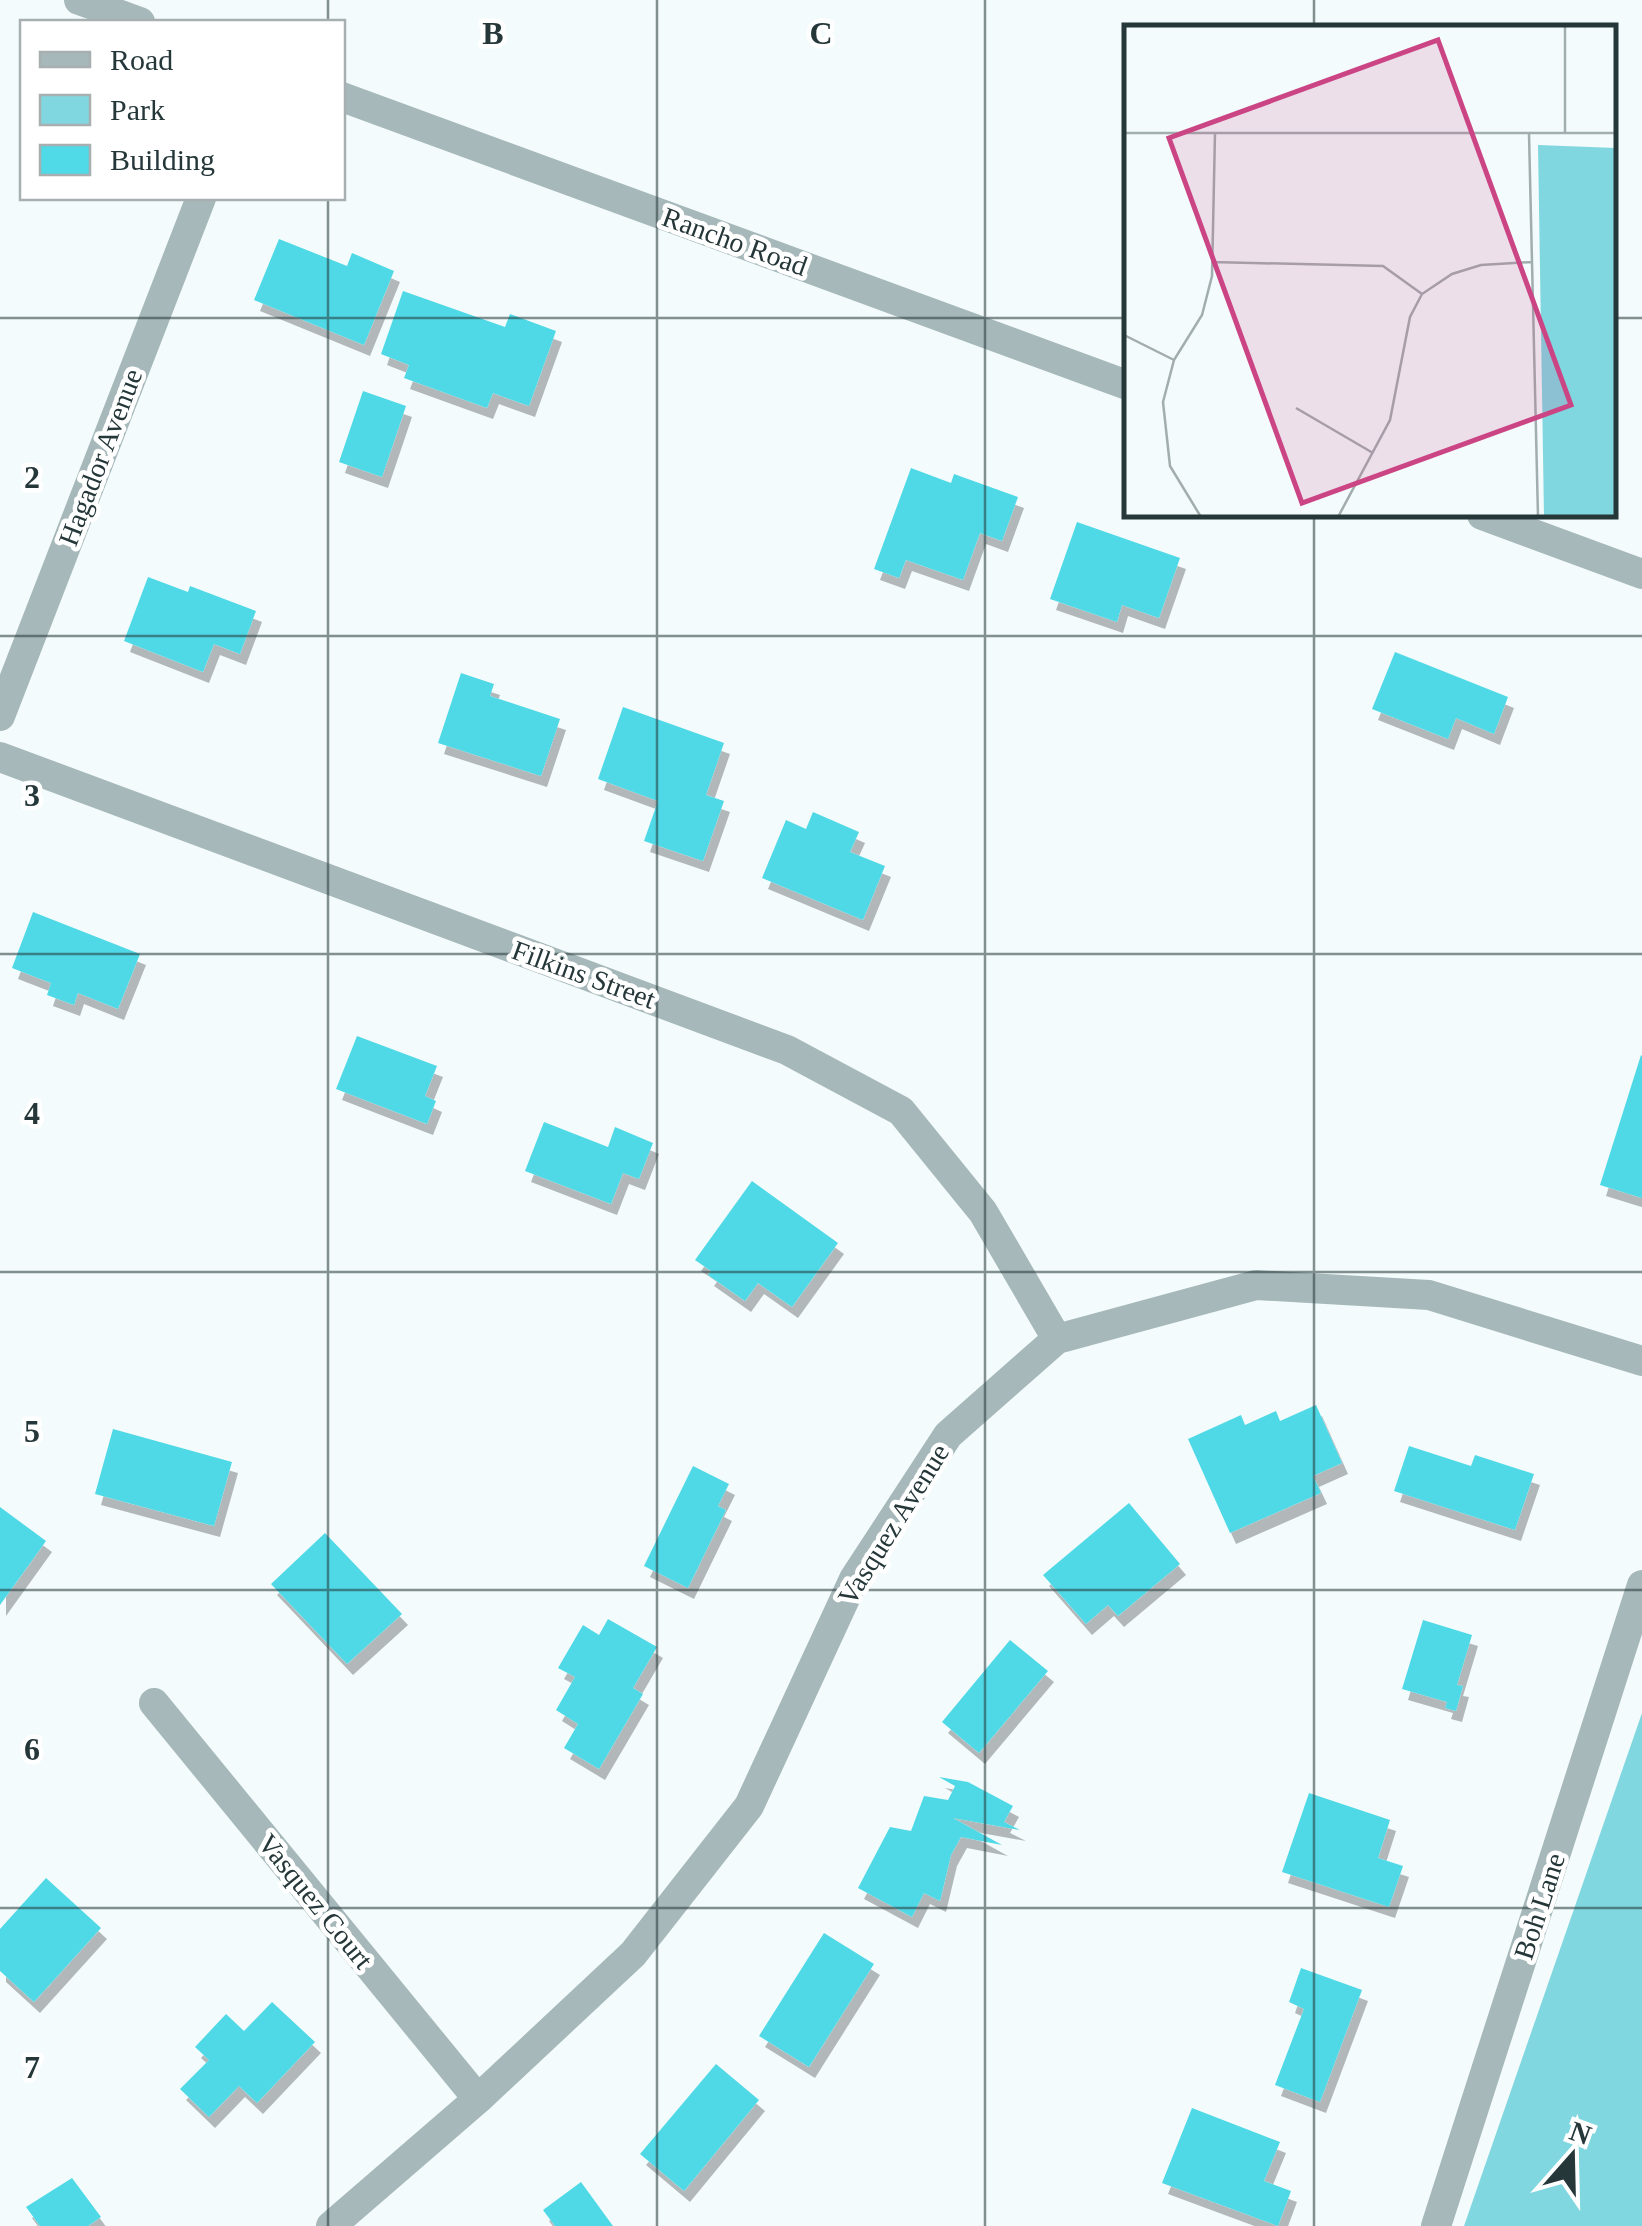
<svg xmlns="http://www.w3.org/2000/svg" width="1642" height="2226" viewBox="0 0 1642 2226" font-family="'Times New Roman',serif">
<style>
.green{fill:#81d7e0}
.building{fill:#50d9e6;filter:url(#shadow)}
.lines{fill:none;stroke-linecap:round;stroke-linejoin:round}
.street{stroke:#a6b8ba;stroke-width:30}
.grid{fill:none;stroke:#253739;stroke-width:2.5;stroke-opacity:0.55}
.labels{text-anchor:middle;stroke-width:9;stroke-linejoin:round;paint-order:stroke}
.street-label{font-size:28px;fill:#253739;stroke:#fff}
.inset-road{fill:none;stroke:#a1adae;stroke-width:2.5}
.view{fill:#cb4585;fill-opacity:0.15;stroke:#cb4585;stroke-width:5}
.inset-edge{fill:none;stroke:#253739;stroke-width:5}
.grid-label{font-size:32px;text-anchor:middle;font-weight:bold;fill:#253739;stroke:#fff;stroke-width:9;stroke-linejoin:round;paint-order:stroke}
</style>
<defs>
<filter id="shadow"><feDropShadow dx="6" dy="11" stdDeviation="0" flood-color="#0004"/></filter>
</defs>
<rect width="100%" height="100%" fill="#f3fbfc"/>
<path class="green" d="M1642,1713V2226H1464Z"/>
<path class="building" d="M279,239L347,266L352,253L394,271L364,345L254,300Z
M403,291L505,327L510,314L556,331L529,406L493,393L487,408L404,378L409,365L381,354Z
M363,391L406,406L382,477L339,462Z
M911,468L951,483L954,474L1018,497L1002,541L980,533L963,580L906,560L899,578L874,569Z
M1077,522L1180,558L1159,618L1122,605L1117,622L1050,599Z
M148,577L188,592L190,586L256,611L240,654L214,644L203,672L124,641Z
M1395,652L1508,697L1494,734L1456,718L1448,739L1372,709Z
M461,673L494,684L490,696L560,719L541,776L438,743Z
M623,707L724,743L706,795L724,801L703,861L644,841L658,801L598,779Z
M813,812L859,832L850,852L885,866L863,920L762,878L786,820L806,829Z
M33,912L140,954L118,1009L78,993L74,1005L47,995L51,983L12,968Z
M357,1036L437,1066L425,1096L436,1101L427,1124L336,1089Z
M1641,1055L1642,1056V1198L1600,1185Z
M544,1122L608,1147L615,1127L653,1143L639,1179L623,1173L611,1204L525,1171Z
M752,1181L838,1243L792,1307L758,1283L745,1301L708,1275L711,1271L695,1260Z
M1316,1405L1342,1463L1313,1476L1321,1493L1230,1533L1188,1439L1241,1415L1245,1425L1276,1411L1280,1421Z
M113,1429L232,1462L214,1526L95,1494Z
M1409,1446L1471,1466L1475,1455L1534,1474L1515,1530L1394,1491Z
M693,1466L729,1484L718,1506L726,1510L688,1588L644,1566Z
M1129,1503L1180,1564L1118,1616L1108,1605L1086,1624L1043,1575Z
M0,1507L46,1541L0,1605Z
M325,1533L402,1614L347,1664L271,1584Z
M608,1619L657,1647L633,1688L643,1694L599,1769L564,1748L578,1724L556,1710L575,1677L558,1668L583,1625L599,1635Z
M1423,1620L1472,1635L1457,1685L1463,1686L1456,1711L1445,1708L1447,1702L1402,1689Z
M1010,1640L1048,1671L979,1753L942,1722Z
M939,1777L968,1782L1013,1806L1004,1822L1020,1830L953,1818L1002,1845L961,1837L951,1855L940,1901L924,1893L912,1917L858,1888L890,1827L911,1831L924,1796L948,1800L955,1786Z
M1309,1793L1390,1820L1378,1858L1403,1866L1389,1907L1282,1872Z
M46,1878L101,1928L34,2002L0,1971V1929Z
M824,1933L874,1964L809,2067L759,2036Z
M1301,1968L1362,1990L1320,2102L1275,2085L1304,2009L1289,2002Z
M272,2002L315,2042L257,2103L239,2086L209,2117L180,2089L209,2060L195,2047L226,2014L244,2031Z
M716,2064L759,2100L684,2191L640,2154Z
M1192,2108L1280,2142L1264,2181L1291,2191L1278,2226L1162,2183Z
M72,2178L101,2217L88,2226H40L26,2207Z
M581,2182L613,2226H555L543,2210Z"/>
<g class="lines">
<path class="street" d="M79,0L140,22
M342,97L1127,385
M1482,515L1642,574
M0,716L201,198
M0,757L787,1050L901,1111L983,1212L1057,1339
M154,1703L478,2099
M331,2226L478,2099L633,1954L749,1806L854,1579L948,1435L1057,1339L1256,1285L1429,1295L1642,1361
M1436,2226L1642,1585"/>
</g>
<path class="grid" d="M328,0V22M657,0V2226M985,0V2226M1314,0V28M328,198V2226M0,318H1127M1614,318H1642M1314,515V2226M0,636H1642M0,954H1642M0,1272H1642M0,1590H1642M0,1908H1642"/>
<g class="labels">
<g class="street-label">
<text transform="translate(735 241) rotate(20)" y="10">Rancho Road</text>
<text transform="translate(100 457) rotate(-69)" y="10">Hagador Avenue</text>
<text transform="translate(584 974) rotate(20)" y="10">Filkins Street</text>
<text transform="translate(893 1524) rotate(-58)" y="10">Vasquez Avenue</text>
<text transform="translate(316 1901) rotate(51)" y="10">Vasquez Court</text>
<text transform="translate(1539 1906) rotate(-72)" y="10">Boh Lane</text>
</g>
</g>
<g transform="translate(1124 25)">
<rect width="492" height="492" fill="#f3fbfc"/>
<path d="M414,120L492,123V492H420Z" fill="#81d7e0"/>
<path class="inset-road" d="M0,108H493M441,108V1M405,109L414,492M88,237L259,241L298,269M0,310L50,335M172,383L249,428M77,492L46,441L39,377L50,335L78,290L88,251L91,108M214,492L266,395L286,292L298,269L328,249L357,240L408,237"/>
<path class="view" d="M314,15L447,380L178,478L45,113Z"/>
<rect width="492" height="492" class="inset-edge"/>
</g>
<g class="grid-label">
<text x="493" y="44">B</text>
<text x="821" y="44">C</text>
<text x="32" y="488">2</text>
<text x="32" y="806">3</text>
<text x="32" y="1124">4</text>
<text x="32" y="1442">5</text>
<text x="32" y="1760">6</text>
<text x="32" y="2078">7</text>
</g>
<rect x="20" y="20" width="325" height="180" fill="#ffffff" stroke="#a8afb0" stroke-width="2.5"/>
<rect x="40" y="52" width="50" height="15" fill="#a6b8ba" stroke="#a8afb0" stroke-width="2.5"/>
<text x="110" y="70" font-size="30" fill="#253739">Road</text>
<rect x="40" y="95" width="50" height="30" fill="#81d7e0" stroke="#a8afb0" stroke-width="2.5"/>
<text x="110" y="120" font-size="30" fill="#253739">Park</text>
<rect x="40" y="145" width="50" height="30" fill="#50d9e6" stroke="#a8afb0" stroke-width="2.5"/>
<text x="110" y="170" font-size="30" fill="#253739">Building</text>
<g transform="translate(1572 2156) rotate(20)" stroke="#ffffff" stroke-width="8" paint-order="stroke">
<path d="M0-8L18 38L0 25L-18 38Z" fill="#253739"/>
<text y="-15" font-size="28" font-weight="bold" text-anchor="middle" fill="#253739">N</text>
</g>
</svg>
